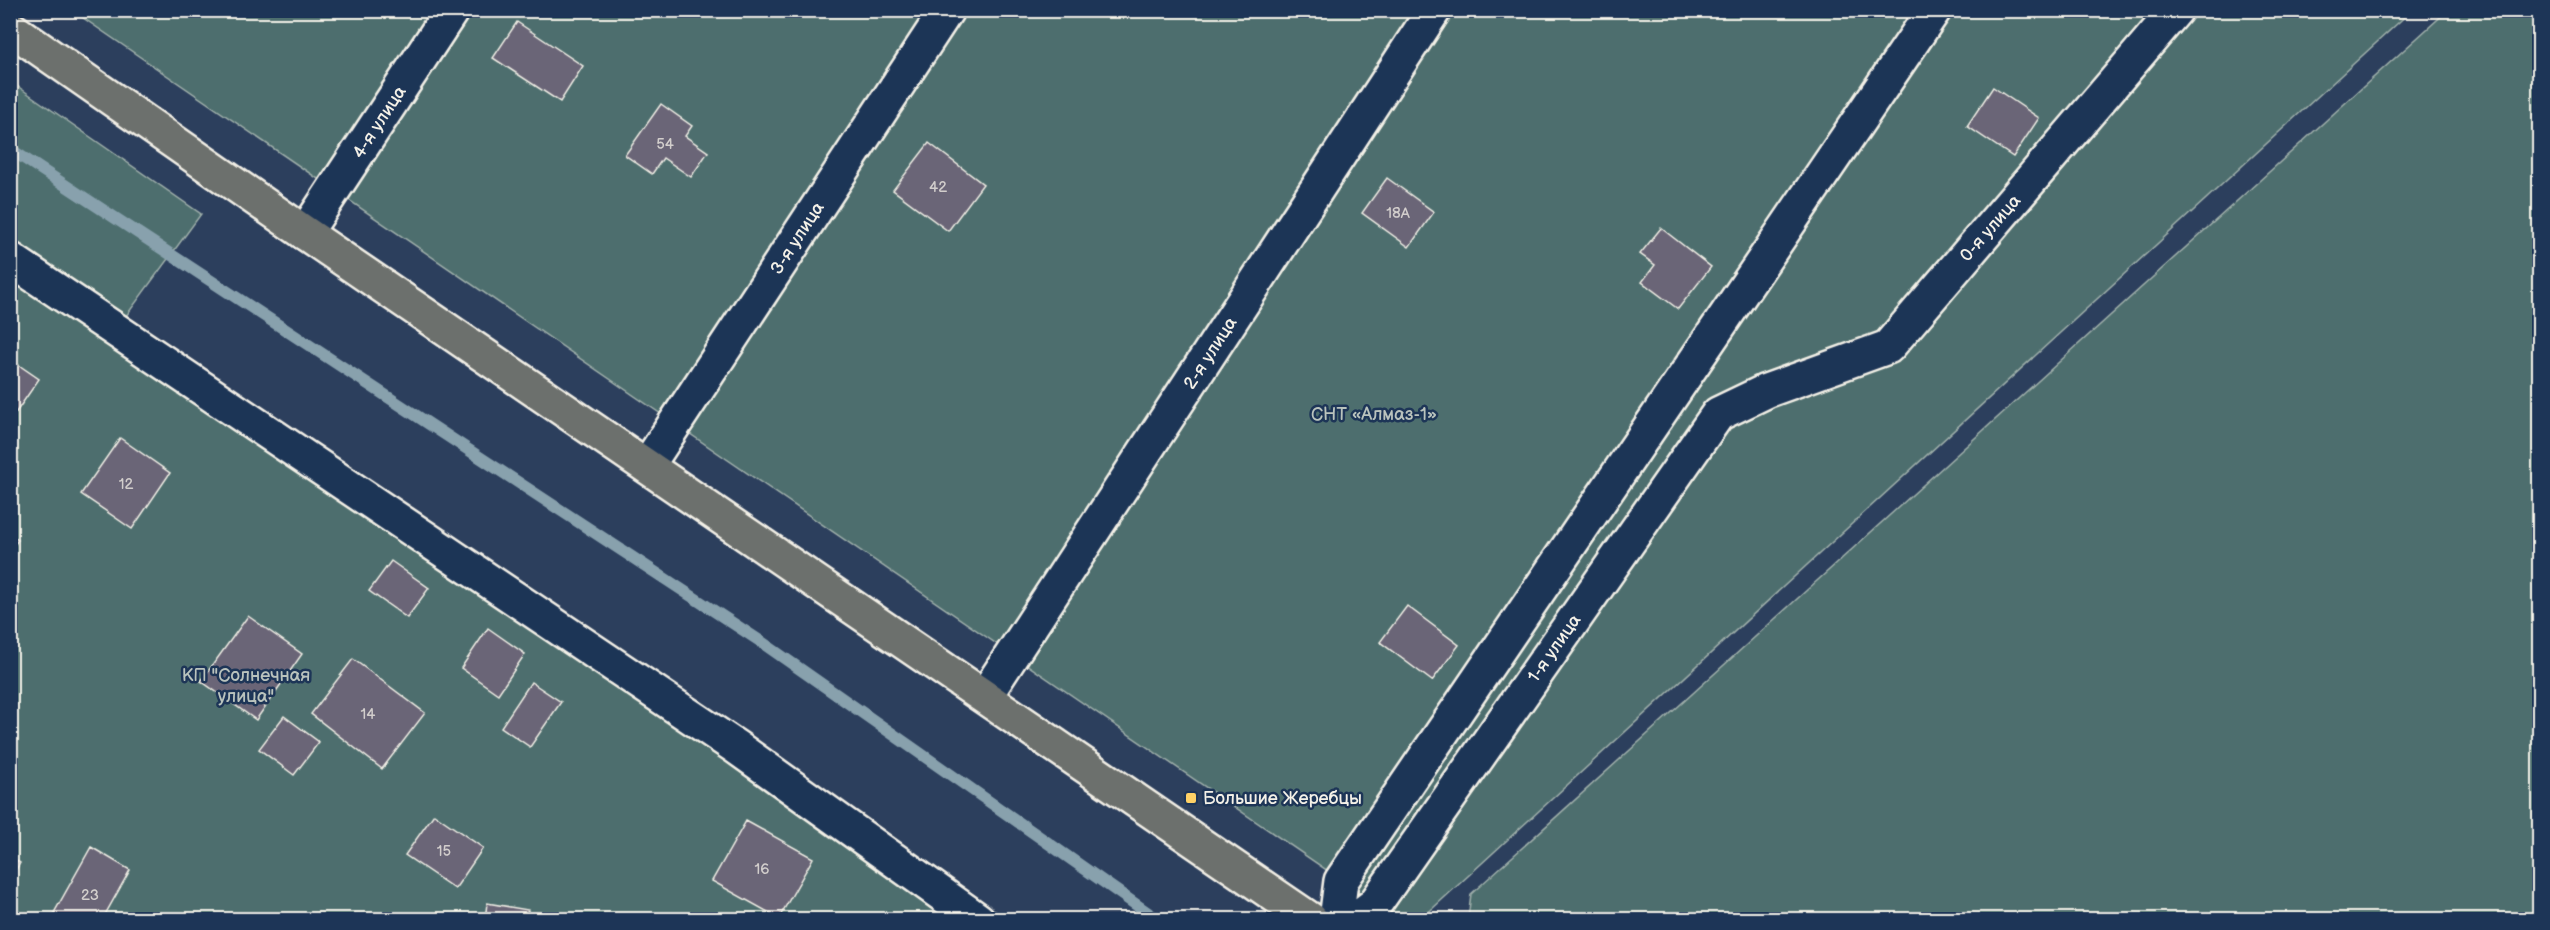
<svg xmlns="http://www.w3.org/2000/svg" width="2550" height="930" viewBox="0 0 2550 930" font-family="'Balsamiq Sans',sans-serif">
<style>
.green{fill:#4d6e6e;stroke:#a0b0ab;stroke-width:1.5}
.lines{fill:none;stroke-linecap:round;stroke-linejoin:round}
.stream{stroke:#88a1ad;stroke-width:12}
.building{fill:#6a6577;stroke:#f4f1e8;stroke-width:1.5}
.minor-casing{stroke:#f4f1e8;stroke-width:38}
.major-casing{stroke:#f4f1e8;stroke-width:38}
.minor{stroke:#1d3557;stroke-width:33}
.major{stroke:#6c706d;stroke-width:33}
.poi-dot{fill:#ffd166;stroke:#1d3557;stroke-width:2}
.labels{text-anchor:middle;stroke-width:5;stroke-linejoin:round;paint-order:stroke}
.number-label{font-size:15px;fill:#d2cecc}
.street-label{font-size:18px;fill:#f4f1e8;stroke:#1d3557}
.park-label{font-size:18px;fill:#bac3bd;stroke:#1d3557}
.poi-label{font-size:18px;fill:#f4f1e8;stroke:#1d3557;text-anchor:start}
</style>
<rect width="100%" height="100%" fill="#2c3f5d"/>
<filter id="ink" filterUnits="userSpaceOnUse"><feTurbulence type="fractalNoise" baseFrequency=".0167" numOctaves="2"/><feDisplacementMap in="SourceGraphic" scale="12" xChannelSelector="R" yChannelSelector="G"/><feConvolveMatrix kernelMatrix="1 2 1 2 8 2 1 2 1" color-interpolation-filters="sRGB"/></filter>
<g filter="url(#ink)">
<path class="green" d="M73,11H2411L1420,920L1398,919Z
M2447,11H2539V919H1468L1471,894Z
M10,81L201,214L123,320L1007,919H11Z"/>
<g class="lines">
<path class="stream" d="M10,149L760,641L1158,920"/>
</g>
<path class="building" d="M517,22L583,66L560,102L493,58Z
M1993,87L2039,118L2013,157L1967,126Z
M661,104L692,126L685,136L708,152L691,177L663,158L652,174L625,155Z
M929,143L983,184L948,231L893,190Z
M1387,178L1434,212L1409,247L1362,213Z
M1661,228L1711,267L1678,309L1642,282L1655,265L1640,254Z
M10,359L39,379L10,421Z
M120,438L170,473L132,529L81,494Z
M10,534L18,540L10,551Z
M391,561L429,588L407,618L369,591Z
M1407,606L1459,645L1432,681L1380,642Z
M248,616L302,654L256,720L201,681Z
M488,628L525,654L498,694L461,668Z
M353,659L425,713L382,769L311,714Z
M531,682L561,702L530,747L501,727Z
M284,716L319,742L294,775L259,749Z
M434,814L483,848L455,889L405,855Z
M746,821L813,858L779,918L712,881Z
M91,847L130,870L102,920H50Z
M10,857L20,863L10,880Z
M487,903L528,910L526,920H485Z"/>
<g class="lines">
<defs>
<path id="minor" d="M305,233L452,10
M10,259L736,747L978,920
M647,466L947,10
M985,696L1434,10
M1336,920L1341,881L1934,10
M1354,920L1375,904L1718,414L1766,391L1888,347L2176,10"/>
<path id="major" d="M10,28L305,233L1311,920"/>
</defs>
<use href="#minor" class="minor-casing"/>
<use href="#major" class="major-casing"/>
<use href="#minor" class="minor"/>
<use href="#major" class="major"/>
</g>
</g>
<rect class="poi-dot" x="1185" y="792" width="12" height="12" rx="3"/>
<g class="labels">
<g class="number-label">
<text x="665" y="149">54</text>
<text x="938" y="192">42</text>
<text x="1398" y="218">18А</text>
<text x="126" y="489">12</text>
<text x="368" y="719">14</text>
<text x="444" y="856">15</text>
<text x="762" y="874">16</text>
<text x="90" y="900">23</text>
</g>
<g class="street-label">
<text transform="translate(379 122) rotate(-57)" y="6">4-я улица</text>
<text transform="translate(1990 228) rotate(-49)" y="6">0-я улица</text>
<text transform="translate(797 238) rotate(-57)" y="6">3-я улица</text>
<text transform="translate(1210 353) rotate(-57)" y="6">2-я улица</text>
<text transform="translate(1554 648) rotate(-55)" y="6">1-я улица</text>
</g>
<g class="park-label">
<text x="1374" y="420">СНТ «Алмаз-1»</text>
<text x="246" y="681">КП "Солнечная<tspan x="246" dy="21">улица"</tspan></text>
</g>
<g class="poi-label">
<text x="1203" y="804">Большие Жеребцы</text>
</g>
</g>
<rect width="2550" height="930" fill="none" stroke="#1d3557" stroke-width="36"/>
<rect x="18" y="18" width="2514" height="894" fill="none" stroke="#f4f1e8" stroke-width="2" filter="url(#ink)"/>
</svg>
